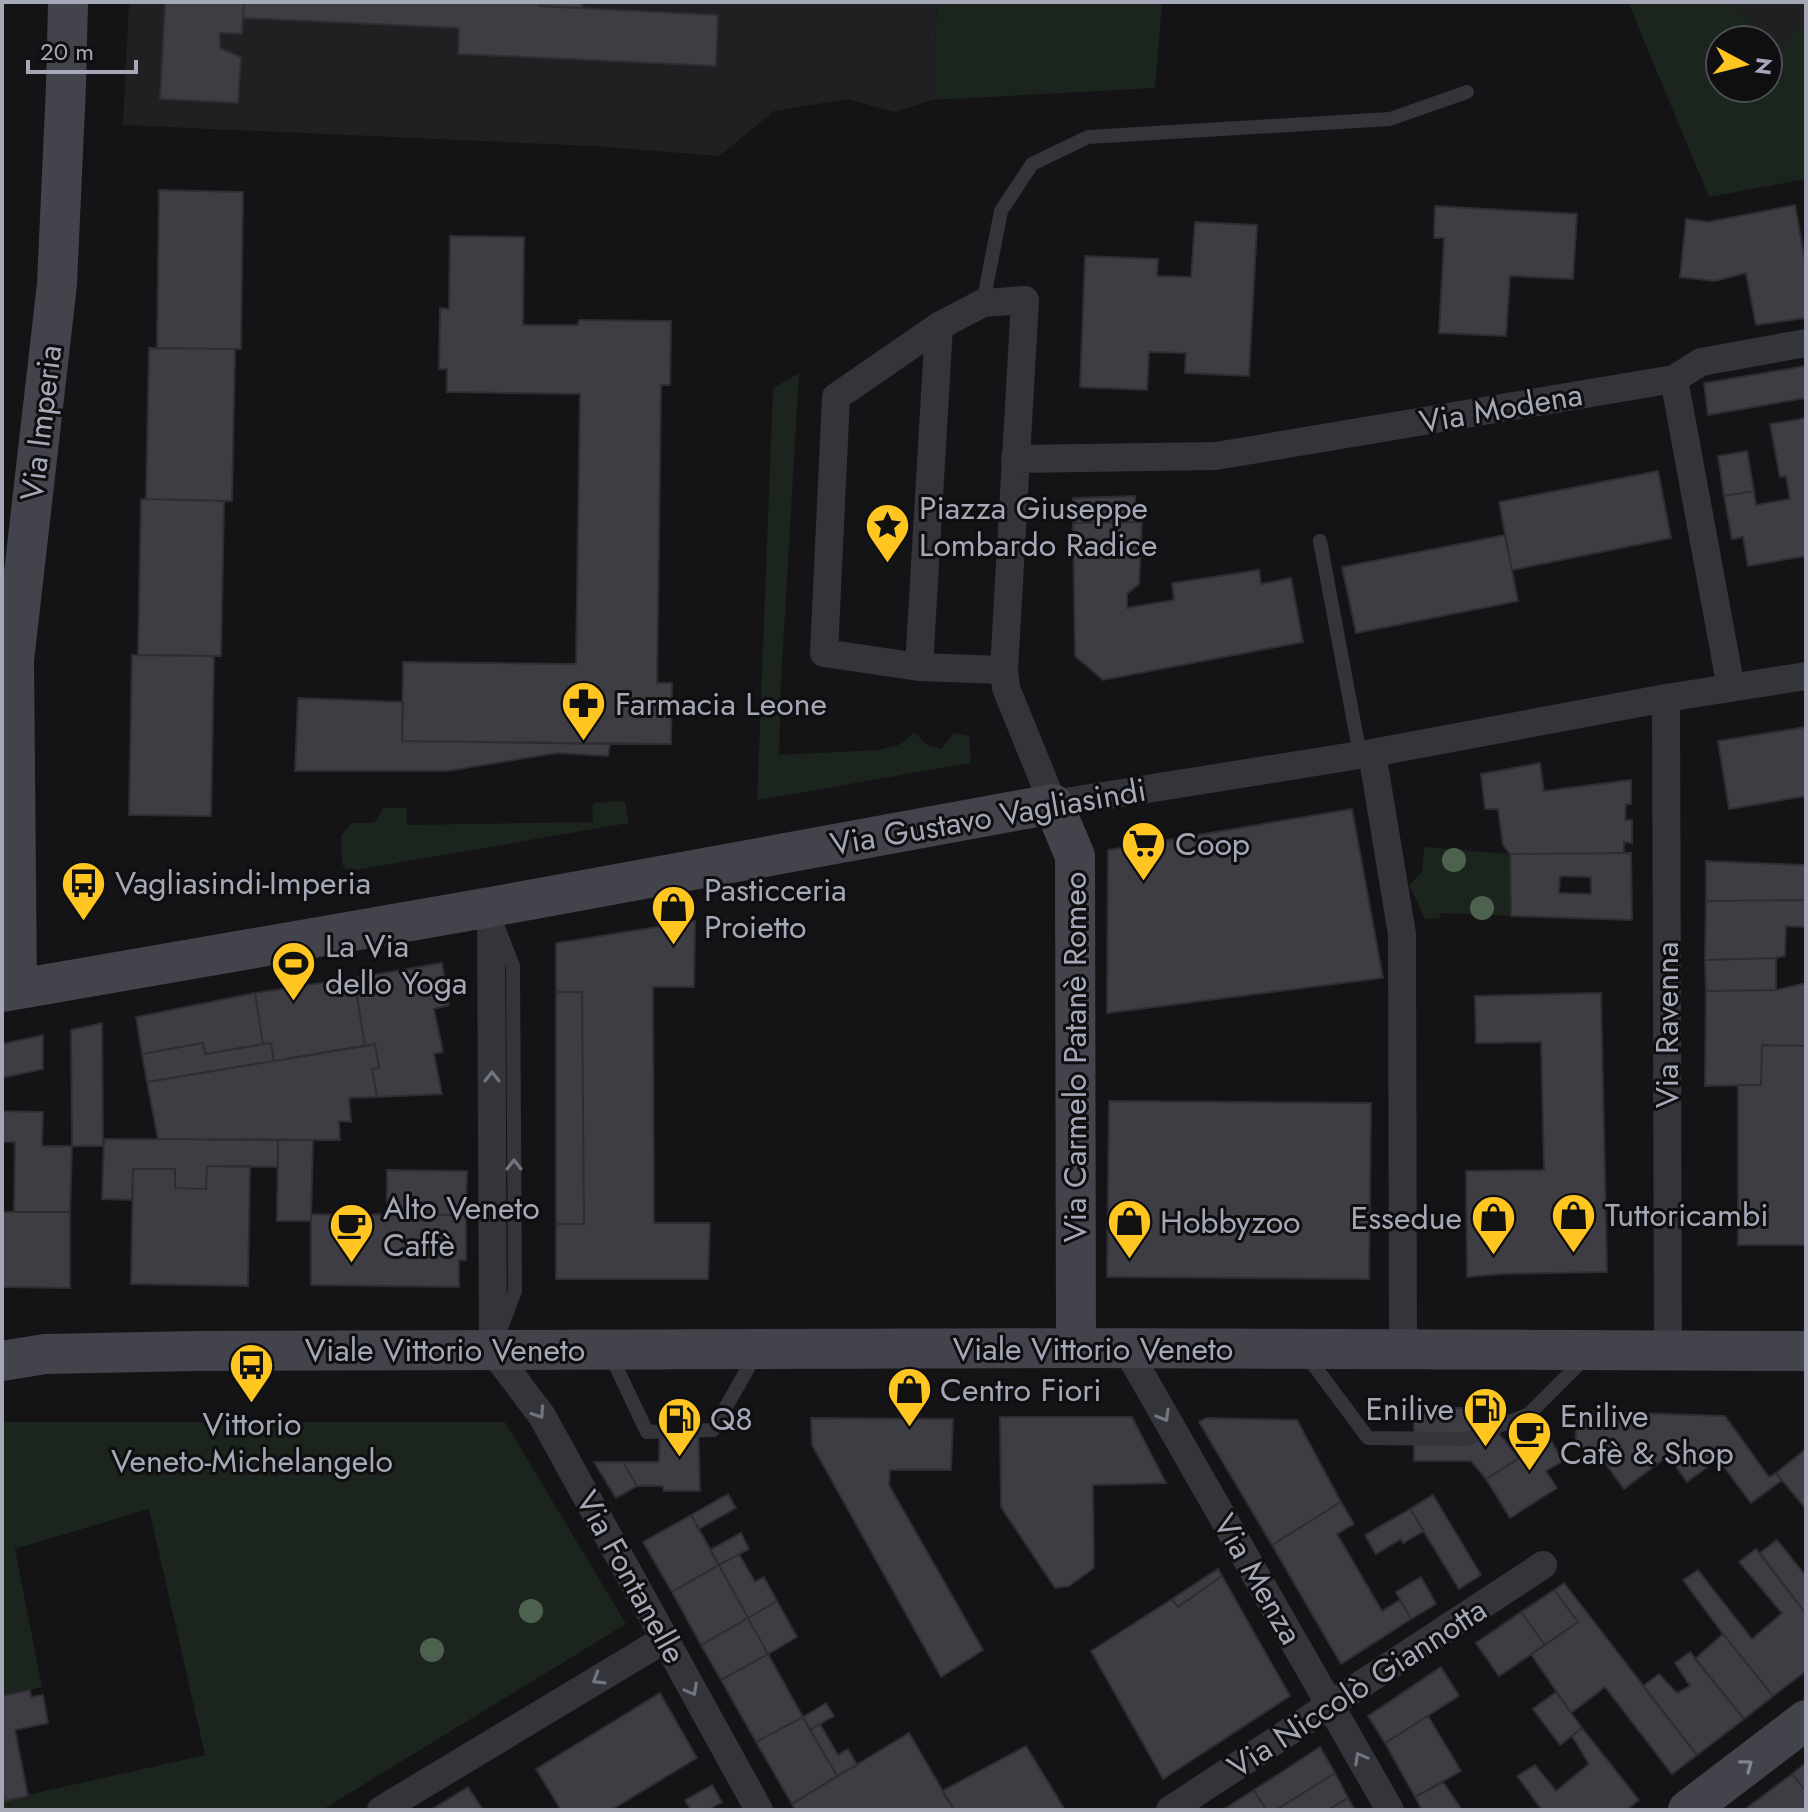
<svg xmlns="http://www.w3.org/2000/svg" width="1808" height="1812" viewBox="0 0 1808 1812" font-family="Jost,sans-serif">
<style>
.built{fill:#201f22}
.green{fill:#1b241d;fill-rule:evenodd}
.building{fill:#3e3d43;stroke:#2e2d32;stroke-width:2;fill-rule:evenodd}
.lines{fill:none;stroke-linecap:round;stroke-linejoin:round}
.lane{stroke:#34353b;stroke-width:14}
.street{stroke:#34353b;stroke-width:28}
.secondary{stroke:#42434b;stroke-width:40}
.tree{fill:#4c624f}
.oneway{stroke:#72747f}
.oneway2{stroke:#828591}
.labels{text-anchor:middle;stroke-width:6;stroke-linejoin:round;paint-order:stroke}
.street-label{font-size:32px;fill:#a4a8b7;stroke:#0f0e10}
.poi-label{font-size:32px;fill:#a4a8b7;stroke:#0f0e10;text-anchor:start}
</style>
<rect width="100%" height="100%" fill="#141315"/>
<path class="built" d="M129,2H937L933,100L894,112L848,99L774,111L719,156L593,146L123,125Z
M1729,2H1806V16L1783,46Z"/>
<path class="green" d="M937,2H1162L1155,88L933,100Z
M1628,2H1729L1783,45L1806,16V179L1709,197ZM1768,40V88H1720V40Z
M799,373L781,683L779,755L878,750L901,744L914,732L927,745L941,749L954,733L969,736L971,763L757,800L773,388Z
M617,801L625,802L629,823L350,871L345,869L342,864L341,836L351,823H374L383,808H407V825L593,822L592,807L594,803Z
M1424,847L1510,854L1511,916L1441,913L1440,918L1425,919L1409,885L1422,872Z
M2,1422H505L626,1624L322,1810H2V1787L5,1800L205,1755L149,1509L15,1549L42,1687L2,1696Z"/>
<path class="building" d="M165,2H244L242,34L220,33V48L241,57L238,103L160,99Z
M244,2H541L540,6L718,15L716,66L458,54L459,28L243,18Z
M541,2H583L582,8L540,6Z
M159,190L243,192L241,349L157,348Z
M1795,205L1806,267V318L1756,325L1746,273L1715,281L1680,277L1686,219L1708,222Z
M1435,206L1577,214L1573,279L1510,276L1506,336L1439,333L1444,238H1434Z
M1195,222L1257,225L1249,376L1185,373L1186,353L1149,352L1147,390L1080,387L1085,256L1158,259L1157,276L1191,277Z
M450,236L524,237L523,325H578L579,320L671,321L670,385H661L657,683H672L671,744L402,741L403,662L576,664L580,394L447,392V369H439L440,308L449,309Z
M149,348L235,349L232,501L146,499Z
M1806,366V398L1708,415L1704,383Z
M1806,418V556L1748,566L1743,537L1732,539L1724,496L1754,491L1756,505L1790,499L1786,476L1780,477L1770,424Z
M1747,451L1754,491L1724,496L1718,456Z
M1658,471L1671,538L1512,570L1499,502Z
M1135,496L1136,522L1073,523V498Z
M141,499L224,501L221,656L138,655Z
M1142,522L1139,584L1127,594V608L1174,600L1172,583L1259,570L1261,584L1291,578L1303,642L1103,680L1075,656L1073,523Z
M1505,535L1518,601L1356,633L1342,567Z
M132,655L214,656L211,816L129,815Z
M298,698L403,702L402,741L610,744L608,756L557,753L447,771H295Z
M1806,727V796L1729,809L1718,741Z
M1540,763L1544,791L1631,780V804H1626L1625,820H1632V843L1624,842V853L1510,854L1503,845L1498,809H1485L1481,774Z
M1352,809L1383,978L1107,1013L1108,850Z
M1631,853L1632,920L1511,916L1510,854ZM1560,876L1591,877V894L1559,893Z
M1706,861L1806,865V900L1706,901Z
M1806,900V927L1786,926L1785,956L1776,958L1705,960L1706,901Z
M695,921L694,987H653L654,1223H710L708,1279H556V1224H584L582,992H556V943Z
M1776,958V990L1706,991L1705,960Z
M442,963L449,1005L434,1009L443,1052L434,1054L442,1094L377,1097L372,1069L379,1068L375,1044L365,1046L354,978Z
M354,978L365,1046L274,1061L271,1043L263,1044L255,993Z
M1806,983V1046L1762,1045L1761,1085L1705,1086L1706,991L1776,990Z
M556,992H582L584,1224H556Z
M255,993L263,1044L205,1054L203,1043L142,1054L136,1017Z
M1601,993L1607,1272L1502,1274L1467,1277L1466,1171L1544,1170L1541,1042L1476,1043L1475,996Z
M102,1023L103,1146H72L71,1030Z
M43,1035V1069L2,1078V1044Z
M203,1043L205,1054L271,1043L274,1061L147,1082L142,1054Z
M375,1044L379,1068L372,1069L377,1097L349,1098L351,1122L339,1121L340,1140L158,1139L147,1082Z
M1762,1045L1806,1046V1245H1738V1085H1761Z
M1109,1101L1371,1103L1369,1279L1107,1277Z
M2,1111L43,1112L42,1146H72L70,1212H14L15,1142H2Z
M104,1139L278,1140V1167L207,1166L206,1189L175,1188V1169H133L132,1200L102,1199Z
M278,1140H313L311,1221H277Z
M207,1166H250L248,1286L131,1284L133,1169H175V1188L206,1189Z
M387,1170L467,1171L466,1215L387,1214Z
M2,1212H70V1288L2,1287Z
M311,1214L466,1215V1260H459V1287L311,1285Z
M1414,1408H1478L1519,1458L1486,1479L1471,1461H1414Z
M1577,1411L1725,1416L1769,1477L1776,1473L1782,1480L1751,1503L1718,1459L1687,1482L1668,1456L1624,1489L1597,1452L1575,1447Z
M1000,1417H1132L1166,1483L1093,1485L1094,1568L1069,1586L1055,1588L1001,1507Z
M811,1418L953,1419L951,1470H890L889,1485L983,1650L941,1677L812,1445Z
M1206,1418L1297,1420L1341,1502L1272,1545L1199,1422Z
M660,1419L698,1420L700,1491H664L663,1486H637L623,1462H659Z
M1550,1439L1563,1461L1546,1471L1557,1488L1510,1518L1486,1479Z
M1806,1449V1509L1776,1473Z
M594,1462H623L637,1486L616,1498Z
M728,1494L736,1508L699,1529L691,1515Z
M1433,1495L1481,1575L1459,1589L1410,1509Z
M1341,1502L1354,1524L1337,1534L1382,1611L1400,1600L1411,1619L1341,1664L1272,1545Z
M1410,1509L1424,1531L1403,1543L1401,1539L1376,1554L1365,1535Z
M691,1515L719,1565L672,1592L643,1542Z
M741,1533L749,1549L719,1565L710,1550Z
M1777,1540L1806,1576V1614L1760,1553Z
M1756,1549L1806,1614V1671L1773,1696L1723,1634L1683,1580L1698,1570L1752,1639L1782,1613L1739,1562Z
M739,1554L755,1582L764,1577L777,1601L748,1618L719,1565Z
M719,1565L748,1618L701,1645L672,1592Z
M1218,1569L1222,1576L1178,1607L1172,1599Z
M1222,1576L1290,1696L1163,1779L1091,1651L1172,1599L1178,1607Z
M1421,1577L1436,1604L1411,1619L1396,1592Z
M1564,1583L1697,1755L1672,1774L1605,1687L1571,1713L1531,1654L1578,1622L1554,1590Z
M1554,1590L1578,1622L1545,1645L1521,1612Z
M777,1601L797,1637L768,1654L748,1618Z
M1521,1612L1545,1645L1499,1676L1476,1643Z
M748,1618L768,1654L721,1680L701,1645Z
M1723,1634L1773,1696L1744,1719L1695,1659Z
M1690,1652L1744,1719L1697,1755L1643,1686L1659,1674L1677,1693L1690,1686L1675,1663Z
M768,1654L803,1717L756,1742L721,1680Z
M1441,1667L1459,1696L1385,1743L1368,1716Z
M30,1690L31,1697L43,1695L48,1723L15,1730L28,1796L5,1801L2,1787V1696Z
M1556,1692L1582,1728L1560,1745L1533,1709Z
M660,1693L697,1758L611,1810H561L536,1769Z
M826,1703L834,1716L810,1730L803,1717Z
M1428,1716L1461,1771L1415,1797L1385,1743Z
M803,1717L837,1776L792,1804L756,1742Z
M820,1724L838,1755L848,1749L857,1765L837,1776L810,1730Z
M1582,1728L1639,1800L1626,1810H1542L1517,1776L1535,1765L1556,1791L1589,1764L1572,1736Z
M909,1733L954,1810H795L792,1804Z
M1026,1746L1065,1810H954L942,1791Z
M1320,1747L1335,1773L1276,1810H1266L1254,1790Z
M1806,1763V1791L1792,1774Z
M1335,1773L1348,1798L1328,1810H1276Z
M1792,1774L1806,1791V1810H1744Z
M1443,1782L1462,1810H1422L1415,1797Z
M712,1785L722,1802L708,1810H691L685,1800Z
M468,1787L483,1810H431Z
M1254,1790L1266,1810H1223L1241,1798Z
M1348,1798L1355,1810H1328Z"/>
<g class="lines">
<path class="lane" d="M983,303L1001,211L1032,164L1088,137L1390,119L1467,92
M1320,541L1360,755
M499,930L513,966L515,1291L501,1328
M610,1354L647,1432L713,1430L756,1354
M1307,1356L1368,1438L1466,1439L1529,1414L1585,1358"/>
<path class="street" d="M1674,379L1701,362L1806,343
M1015,459L1216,456L1674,379L1731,688
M919,667L939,326
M1004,670L919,667L824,653L836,397L939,326L983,303L1025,300L1004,670L1006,688L1053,804L1372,753L1666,698L1806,676
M1666,698L1668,1351
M1372,753L1402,934L1403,1349
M491,907L493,1351L542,1416L759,1810
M1126,1348L1390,1810
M381,1810L665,1639
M1170,1810L1543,1565"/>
<path class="secondary" d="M17,988L14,660L57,284L66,86L68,2
M2,992L491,907L1053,804L1075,856L1076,1348
M2,1361L45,1354L196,1351L1076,1348L1806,1351
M1688,1810L1806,1720"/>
</g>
<g class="tree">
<circle cx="1454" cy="860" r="12"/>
<circle cx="1482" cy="908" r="12"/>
<circle cx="531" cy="1611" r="12"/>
<circle cx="432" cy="1650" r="12"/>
</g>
<defs><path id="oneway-chevron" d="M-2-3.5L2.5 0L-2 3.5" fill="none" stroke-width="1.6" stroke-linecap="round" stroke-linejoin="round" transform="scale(2)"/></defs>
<g class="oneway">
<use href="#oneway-chevron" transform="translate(492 1077) rotate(-90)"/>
<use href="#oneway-chevron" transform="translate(514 1165) rotate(-90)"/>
<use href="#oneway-chevron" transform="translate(539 1413) rotate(56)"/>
<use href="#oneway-chevron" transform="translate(1164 1416) rotate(60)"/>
<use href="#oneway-chevron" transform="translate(598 1679) rotate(149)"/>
<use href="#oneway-chevron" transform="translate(692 1690) rotate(61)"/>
<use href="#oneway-chevron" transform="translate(1360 1758) rotate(-119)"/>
</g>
<use class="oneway2" href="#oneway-chevron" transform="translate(1747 1765) rotate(-37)"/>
<defs>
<symbol id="sight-pin" viewBox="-11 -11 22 30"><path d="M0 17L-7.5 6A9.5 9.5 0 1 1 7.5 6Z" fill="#ffc622" stroke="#0f0e10"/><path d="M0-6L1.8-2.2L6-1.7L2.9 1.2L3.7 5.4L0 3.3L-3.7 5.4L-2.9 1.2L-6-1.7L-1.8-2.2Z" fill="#111"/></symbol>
<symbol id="pharmacy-pin" viewBox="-11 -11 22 30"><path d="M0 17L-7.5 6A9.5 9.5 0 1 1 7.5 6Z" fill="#ffc622" stroke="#0f0e10"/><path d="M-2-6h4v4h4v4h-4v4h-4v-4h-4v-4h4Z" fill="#111"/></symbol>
<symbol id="supermarket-pin" viewBox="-11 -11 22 30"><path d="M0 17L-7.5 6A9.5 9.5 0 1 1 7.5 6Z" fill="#ffc622" stroke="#0f0e10"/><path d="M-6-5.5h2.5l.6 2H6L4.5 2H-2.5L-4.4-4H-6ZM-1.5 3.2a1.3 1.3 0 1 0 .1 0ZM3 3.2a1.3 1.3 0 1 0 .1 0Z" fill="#111"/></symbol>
<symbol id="bus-pin" viewBox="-11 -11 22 30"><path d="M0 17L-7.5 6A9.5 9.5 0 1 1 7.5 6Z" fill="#ffc622" stroke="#0f0e10"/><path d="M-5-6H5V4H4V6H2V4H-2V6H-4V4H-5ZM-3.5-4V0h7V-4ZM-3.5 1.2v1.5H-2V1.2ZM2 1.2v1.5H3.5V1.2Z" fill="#111"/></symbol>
<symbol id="shop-pin" viewBox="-11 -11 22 30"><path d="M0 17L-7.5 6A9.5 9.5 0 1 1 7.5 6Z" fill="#ffc622" stroke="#0f0e10"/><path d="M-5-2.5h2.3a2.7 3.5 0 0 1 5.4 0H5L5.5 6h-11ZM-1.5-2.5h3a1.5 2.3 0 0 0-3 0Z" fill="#111"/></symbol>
<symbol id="stadium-pin" viewBox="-11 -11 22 30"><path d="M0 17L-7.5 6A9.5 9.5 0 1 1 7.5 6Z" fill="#ffc622" stroke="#0f0e10"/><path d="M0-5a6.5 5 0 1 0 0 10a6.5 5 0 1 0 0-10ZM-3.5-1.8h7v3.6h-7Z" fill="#111"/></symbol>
<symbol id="cafe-pin" viewBox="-11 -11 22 30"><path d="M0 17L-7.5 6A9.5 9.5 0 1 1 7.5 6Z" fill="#ffc622" stroke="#0f0e10"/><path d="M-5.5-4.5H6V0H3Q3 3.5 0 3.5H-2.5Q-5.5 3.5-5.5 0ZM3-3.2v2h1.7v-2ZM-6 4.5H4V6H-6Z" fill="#111"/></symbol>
<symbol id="fuel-pin" viewBox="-11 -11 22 30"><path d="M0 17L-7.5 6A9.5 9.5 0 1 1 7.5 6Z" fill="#ffc622" stroke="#0f0e10"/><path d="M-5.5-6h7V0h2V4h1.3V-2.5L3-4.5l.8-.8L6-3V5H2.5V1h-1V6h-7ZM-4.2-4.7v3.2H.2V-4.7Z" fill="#111"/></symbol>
</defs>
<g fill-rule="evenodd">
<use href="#sight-pin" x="862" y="500" width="51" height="69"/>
<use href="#pharmacy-pin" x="558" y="678" width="51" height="69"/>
<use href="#supermarket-pin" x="1118" y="818" width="51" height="69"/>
<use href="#bus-pin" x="58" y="858" width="51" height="69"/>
<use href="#shop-pin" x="648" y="882" width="51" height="69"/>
<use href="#stadium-pin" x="268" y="938" width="51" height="69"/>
<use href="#shop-pin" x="1548" y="1190" width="51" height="69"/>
<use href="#shop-pin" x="1468" y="1192" width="51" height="69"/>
<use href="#shop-pin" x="1104" y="1196" width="51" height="69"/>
<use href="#cafe-pin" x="326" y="1200" width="51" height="69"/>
<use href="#bus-pin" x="226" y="1340" width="51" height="69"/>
<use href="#shop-pin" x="884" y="1364" width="51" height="69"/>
<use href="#fuel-pin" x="1460" y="1384" width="51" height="69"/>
<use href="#fuel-pin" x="654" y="1394" width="51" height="69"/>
<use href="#cafe-pin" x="1504" y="1408" width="51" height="69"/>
</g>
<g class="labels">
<g class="street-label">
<text transform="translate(1501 408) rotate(-10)" y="11">Via Modena</text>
<text transform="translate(41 423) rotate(-83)" y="11">Via Imperia</text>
<text transform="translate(988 817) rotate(-10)" y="11">Via Gustavo Vagliasindi</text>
<text transform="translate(1667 1025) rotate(-90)" y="11">Via Ravenna</text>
<text transform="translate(1075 1057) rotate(-90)" y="11">Via Carmelo Patanè Romeo</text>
<text x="1093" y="1360">Viale Vittorio Veneto</text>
<text x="445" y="1361">Viale Vittorio Veneto</text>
<text transform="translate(631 1577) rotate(61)" y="11">Via Fontanelle</text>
<text transform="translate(1258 1579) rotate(60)" y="11">Via Menza</text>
<text transform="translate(1357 1688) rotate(-33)" y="11">Via Niccolò Giannotta</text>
</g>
<g class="poi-label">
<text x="919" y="519">Piazza Giuseppe<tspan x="919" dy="37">Lombardo Radice</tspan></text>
<text x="615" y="715">Farmacia Leone</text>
<text x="1175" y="855">Coop</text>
<text x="115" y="894">Vagliasindi-Imperia</text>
<text x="704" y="901">Pasticceria<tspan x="704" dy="37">Proietto</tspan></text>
<text x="325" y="957">La Via<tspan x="325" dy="37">dello Yoga</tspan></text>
<text x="383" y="1219">Alto Veneto<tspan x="383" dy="37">Caffè</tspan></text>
<text x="1605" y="1226">Tuttoricambi</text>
<text x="1462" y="1229" text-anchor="end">Essedue</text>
<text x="1160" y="1233">Hobbyzoo</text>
<text x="940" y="1401">Centro Fiori</text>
<text x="1454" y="1420" text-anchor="end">Enilive</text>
<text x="1560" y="1427">Enilive<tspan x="1560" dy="37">Cafè &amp; Shop</tspan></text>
<text x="710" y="1430">Q8</text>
<text x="252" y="1435" text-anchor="middle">Vittorio<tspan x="252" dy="37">Veneto-Michelangelo</tspan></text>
</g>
</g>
<rect width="1808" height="1812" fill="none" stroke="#a4a8b7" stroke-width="8"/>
<g transform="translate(1744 64) rotate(97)"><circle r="38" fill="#0f0e10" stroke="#4b4c53" stroke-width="2"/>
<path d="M0-6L14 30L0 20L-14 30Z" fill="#ffc622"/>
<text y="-12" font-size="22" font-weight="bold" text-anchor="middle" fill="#a4a8b7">N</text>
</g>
<path d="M28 60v12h108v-12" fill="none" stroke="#a4a8b7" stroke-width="4"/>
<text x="40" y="60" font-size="24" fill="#a4a8b7" stroke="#0f0e10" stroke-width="6" paint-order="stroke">20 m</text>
</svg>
